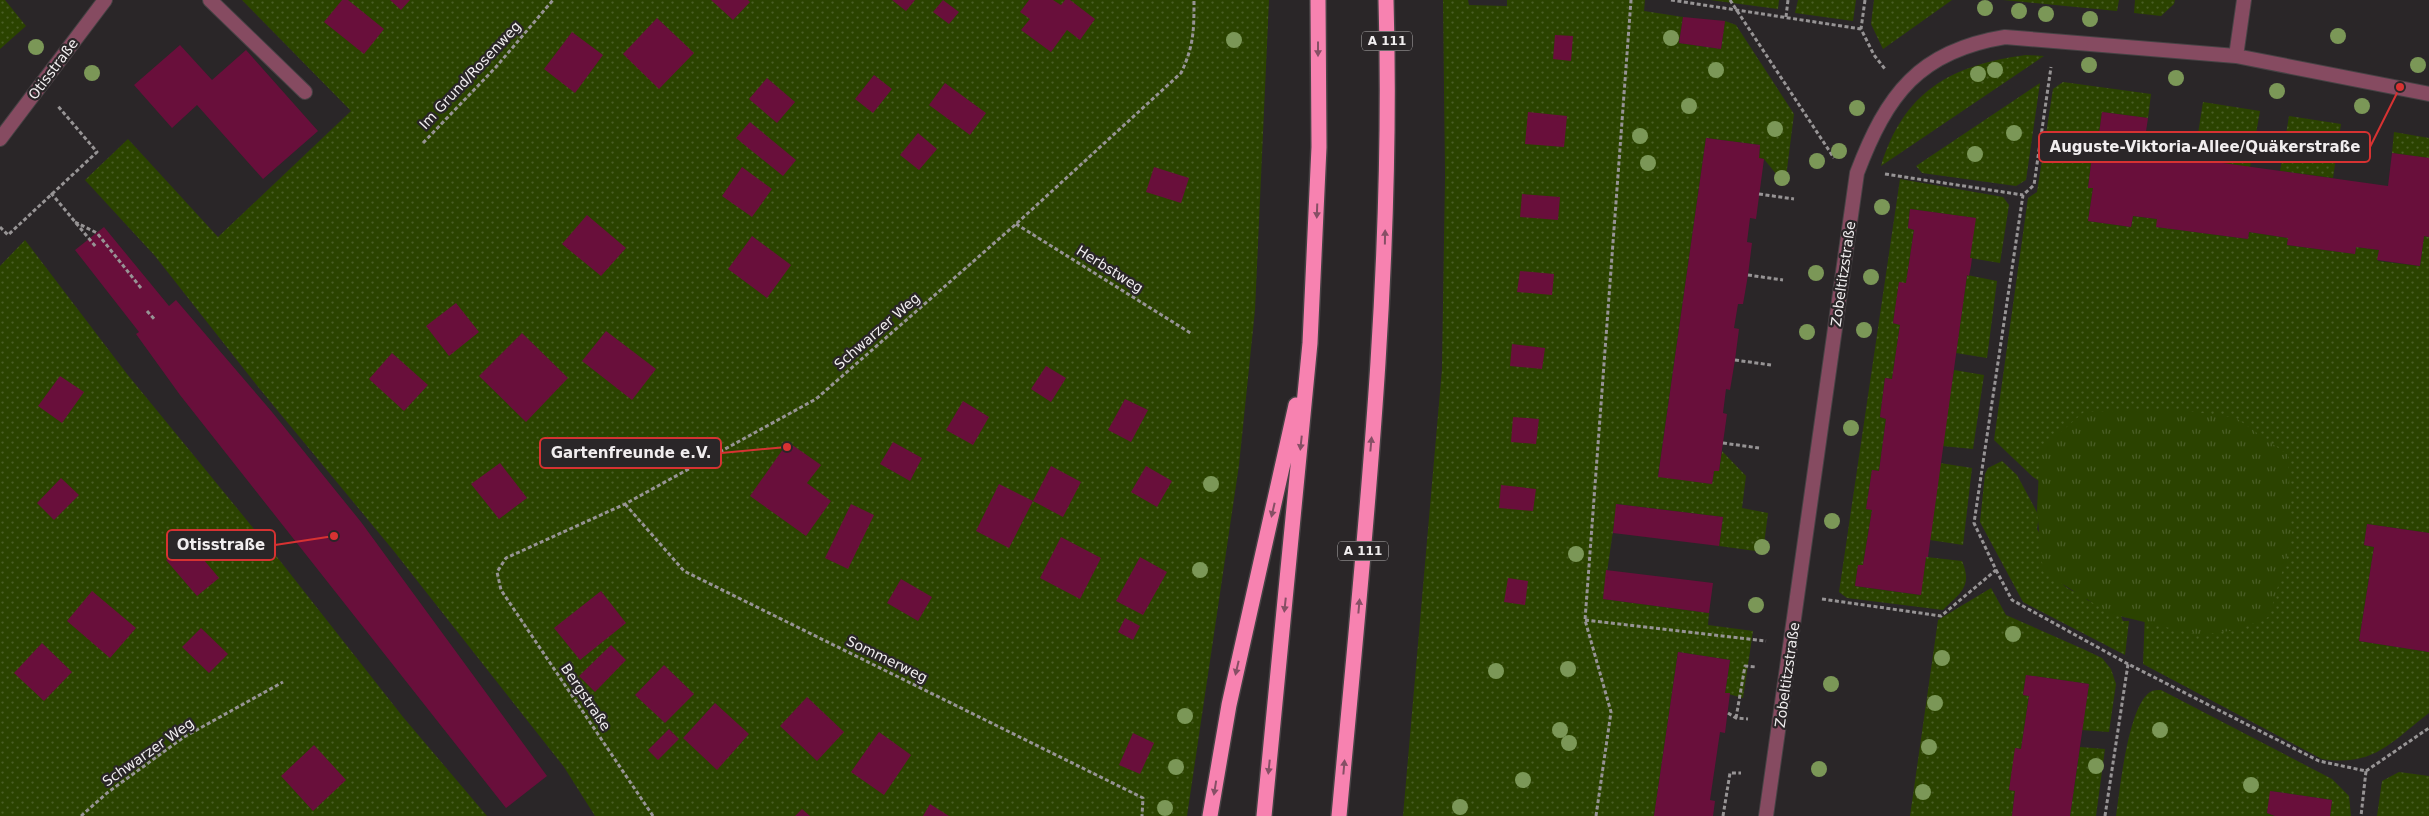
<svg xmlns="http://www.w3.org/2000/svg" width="2429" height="816" viewBox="0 0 2429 816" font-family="'DejaVu Sans',sans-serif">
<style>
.grass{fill:url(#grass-dots)}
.park{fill:url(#park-tufts)}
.building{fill:#690f3b}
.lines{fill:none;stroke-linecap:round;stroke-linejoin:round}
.service-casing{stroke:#464244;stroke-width:16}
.minor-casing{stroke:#464244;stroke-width:16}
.motorway-casing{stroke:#464244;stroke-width:18}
.path{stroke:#979495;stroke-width:3;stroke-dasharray:4 2.5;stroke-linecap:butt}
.service{stroke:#864b61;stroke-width:14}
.minor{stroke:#864b61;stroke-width:14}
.motorway{stroke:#f782b0;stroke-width:15}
.tree{fill:#7b9757}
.oneway{fill:#864f65}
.labels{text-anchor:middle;stroke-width:4.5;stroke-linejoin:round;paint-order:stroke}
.shield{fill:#2a2628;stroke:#b5b2b3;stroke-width:1}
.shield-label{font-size:12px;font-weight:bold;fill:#f1eeef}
.street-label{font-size:14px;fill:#f1eeef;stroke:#2a2628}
.leader{fill:none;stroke:#d73232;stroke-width:2}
.callout-dot{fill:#d73232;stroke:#2a2628;stroke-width:2}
.callout{fill:#2a2628;stroke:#d73232;stroke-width:2}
.callout-label{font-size:15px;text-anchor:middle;font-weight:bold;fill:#f1eeef}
</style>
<defs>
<pattern id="grass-dots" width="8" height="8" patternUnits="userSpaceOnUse" patternTransform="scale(1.25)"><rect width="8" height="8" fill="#2b4300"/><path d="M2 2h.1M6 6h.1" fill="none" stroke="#4a5e26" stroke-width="1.8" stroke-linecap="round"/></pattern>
<pattern id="park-tufts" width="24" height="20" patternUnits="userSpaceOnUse" patternTransform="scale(1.25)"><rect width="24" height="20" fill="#2b4300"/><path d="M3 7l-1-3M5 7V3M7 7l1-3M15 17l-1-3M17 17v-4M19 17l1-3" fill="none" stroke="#4a5e26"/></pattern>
</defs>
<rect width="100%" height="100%" fill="#2a2628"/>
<path class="grass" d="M0,0H5L26,26L0,49Z
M242,0H1269L1255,310L1239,465L1187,816H595L564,767L393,550L259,388L155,256L85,180L128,139L218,237L351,111Z
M1443,0H1468L1469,5L1507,6V0H1645L1644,11L1683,17L1679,43L1721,49L1725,21L1736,25L1794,114L1785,185L1764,159L1759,158L1760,145L1706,138L1658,476L1712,484L1714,471H1719L1722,451L1746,476L1742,508L1768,513L1763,552L1719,546L1723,517L1617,504L1603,599L1709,613L1708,625L1753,631L1743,698L1725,693L1730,660L1678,652L1654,816H1403L1442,369L1445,176Z
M1710,0H1779L1778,9Z
M1798,0H1856L1853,21L1795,13Z
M1874,0H1952L1883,49L1871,24Z
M2003,0H2119L2117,11Z
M2135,0H2175L2174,4L2161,16L2134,13Z
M2026,55L2044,56L1881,166C1904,91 1951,65 2026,55Z
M2063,82L2151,94L2148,118L2102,112L2098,141L2094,140L2088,188H2093L2088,221L2131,227L2133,216L2157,219V227L2248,239L2249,232L2288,238L2287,245L2355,254L2356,247L2379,250L2378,261L2420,266L2424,236L2429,237V533L2367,524L2364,545L2374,547L2359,641L2429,652V713C2391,742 2374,767 2322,759L2143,664L2145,613L2044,484L2033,477L1994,440L2028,198L2037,192L2053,89Z
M2040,83L2026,180L2016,186L1922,173L1916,166Z
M2203,102L2260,111L2250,167L2194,159Z
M2289,116L2341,124L2333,178L2280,171Z
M2394,132L2429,138V158L2392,153Z
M1900,179L2003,197L2009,205L2000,263L1970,258L1975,218L1910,209L1908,228L1914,230L1906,283H1899L1893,323L1900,325L1892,379L1885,378L1880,417L1886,419L1879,471L1872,470L1866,509L1872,510L1863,565H1858L1855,586L1920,595L1926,557L1962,561C1973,587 1960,593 1943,610L1847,598L1839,592Z
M25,240L127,374L277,557L403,717L487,816H0V266Z
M1967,275L1997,281L1987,358L1956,353Z
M1954,370L1984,375L1973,449L1942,446Z
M2002,461L2017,475L2039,516L2037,529C2052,551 2051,592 2083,593L2087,600L2119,612L2123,621H2129L2125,655L2023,602L1980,522L1985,474L1988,468Z
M1940,463L1972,468L1963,545L1930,540Z
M1991,588L2006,615L2083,649L2102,658L2111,669L2116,684L2109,732L2082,730L2089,684L2026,675L2023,695L2029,696L2021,749L2016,748L2009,790L2015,791L2012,816H1910L1938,620Z
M2161,690L2332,779L2349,796L2351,816H2330L2332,800L2271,791L2267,813L2275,816H2116C2120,789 2128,707 2150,692C2153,690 2158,690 2161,690Z
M2080,747L2105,749L2096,816H2070Z
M2399,772L2429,776V816H2377L2382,781Z"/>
<path class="park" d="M2174,409L2236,418L2288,455L2292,538L2269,617L2237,630L2199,635L2111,614L2043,572L2037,510L2040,450L2084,412Z"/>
<path class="building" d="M342,0H348L384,29L364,54L324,22Z
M390,0H410L401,10Z
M711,0H748L750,2L733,20Z
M892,0H915L906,11Z
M943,0L959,12L949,24L933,12Z
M1029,0H1053L1061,5L1065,0H1070L1095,19L1080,40L1067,30L1051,52L1021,30L1030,19L1020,12Z
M1683,17L1725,21L1721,49L1679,43Z
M657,18L694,53L659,89L623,54Z
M572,32L603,55L575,93L544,69Z
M1555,35L1573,36L1571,61L1553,59Z
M180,45L212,80L246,50L318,131L263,179L197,105L172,128L134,85Z
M874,75L892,89L873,113L855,99Z
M767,78L795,102L777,123L749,99Z
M945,83L986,113L970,135L929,105Z
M1528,112L1567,116L1564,147L1525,144Z
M2102,112L2148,118L2143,152L2388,186L2392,153L2429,158V237L2424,236L2420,266L2377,260L2379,250L2356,247L2355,254L2287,245L2288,238L2249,232L2248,239L2156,227L2157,219L2133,216L2131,227L2088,221L2093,188H2088L2094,140L2098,141Z
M750,122L796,160L783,176L736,138Z
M918,133L937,149L919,170L900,155Z
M1706,138L1760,145L1759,158L1764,159L1756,219L1750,218L1747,242L1752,243L1748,275L1743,304H1738L1734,328L1739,329L1735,360L1730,390L1726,389L1723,413L1727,414L1719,471H1714L1712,484L1658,477Z
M742,167L772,189L752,217L722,196Z
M1154,167L1189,178L1181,203L1146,192Z
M1522,194L1560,197L1558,220L1520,217Z
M1910,209L1976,218L1970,258H1972L1971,266L1969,276L1967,275L1928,557H1926L1921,595L1855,586L1858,565H1863L1872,510L1866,509L1872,470L1879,471L1886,419L1880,417L1885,378L1892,379L1900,325L1893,323L1899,282L1906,283L1914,230L1908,228Z
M587,215L626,248L601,276L562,244Z
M104,227L169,306L176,300L272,412L361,522L547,776L506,808L180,395L136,334L139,332L75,250Z
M752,236L791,265L767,298L728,269Z
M1520,271L1554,274L1552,295L1517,292Z
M456,303L479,332L449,356L426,326Z
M606,331L656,369L632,400L582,361Z
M522,333L568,378L526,422L479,376Z
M1512,344L1545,348L1542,369L1510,366Z
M392,353L428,385L404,411L369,379Z
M1046,366L1066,378L1051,402L1031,389Z
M60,376L84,392L62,423L38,406Z
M1125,399L1148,410L1131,442L1108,430Z
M963,401L989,417L973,445L946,430Z
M1513,417L1539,419L1536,444L1511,442Z
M788,442L821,465L807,483L831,501L806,536L750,496Z
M893,442L922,458L910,481L880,464Z
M500,463L527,498L499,519L471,484Z
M1051,466L1081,482L1063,517L1033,501Z
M1146,466L1172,481L1157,507L1131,492Z
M61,478L79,495L54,520L37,503Z
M999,484L1033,501L1009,548L976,531Z
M1501,485L1536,489L1533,511L1499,508Z
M851,504L874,515L848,569L825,558Z
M1616,504L1723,517L1719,546L1613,533Z
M2367,524L2429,533V652L2359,641L2374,547L2364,545Z
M1061,537L1101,558L1080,599L1040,578Z
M189,542L219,578L197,596L166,560Z
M1140,557L1167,572L1143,615L1116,601Z
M1606,570L1713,583L1709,613L1603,599Z
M1508,578L1528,581L1525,605L1504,602Z
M901,579L932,597L918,621L887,603Z
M92,591L136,628L110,658L67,621Z
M601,591L626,623L580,660L554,628Z
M1125,618L1140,626L1133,640L1118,632Z
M201,628L228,654L209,673L182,647Z
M42,643L72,672L44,701L14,673Z
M611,645L626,660L595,692L579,676Z
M1678,652L1730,660L1725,693H1730L1725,733L1720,732L1710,800L1715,801L1713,816H1654Z
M664,665L694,694L665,723L635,695Z
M2026,675L2089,684L2070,816H2012L2015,791L2009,790L2015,748L2021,749L2029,696L2023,695Z
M807,697L844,732L817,761L780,726Z
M715,703L749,734L717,770L683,738Z
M669,729L679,739L658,760L648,750Z
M879,732L911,755L884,795L851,772Z
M1133,733L1154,743L1140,774L1119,765Z
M314,745L346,780L313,811L281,776Z
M2270,791L2332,800L2330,816H2275L2267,813Z
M930,804L949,816H923Z
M802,809L810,816H795Z"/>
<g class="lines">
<defs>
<path id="service" d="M210,0L305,92"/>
<path id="minor" d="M2236,56L2244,0
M0,139L105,0
M1766,816L1857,173C1887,94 1919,51 2005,37L2236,56L2429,94"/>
<path id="motorway" d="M1210,816L1229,705L1296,405
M1264,816L1310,343L1319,147L1318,0
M1339,816C1364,545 1394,273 1386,0"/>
</defs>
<use href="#service" class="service-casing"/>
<use href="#minor" class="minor-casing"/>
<use href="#motorway" class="motorway-casing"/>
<path class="path" d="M1671,0L1861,29
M1730,0L1834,158
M1865,0L1861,29L1874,55L1885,69
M1786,17L1788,0
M423,143L496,67L553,0
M1885,174L2023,195
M51,193L96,247
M1759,194L1794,199
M75,222L97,233L141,288
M1016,224L1192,334
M0,227L8,235L97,152L57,105
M1748,275L1783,280
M147,311L155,320
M1735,360L1771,365
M1723,443L1759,448
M625,504L684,571L1143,798L1142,816
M1996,570L2012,600L2128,664L2319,761L2366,771L2361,816
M1822,599L1941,616L1996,570L1974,523L2023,195L2034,185L2051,67
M1585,620L1766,641
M1728,713L1736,718L1748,719
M1736,718L1745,666L1756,667
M2366,771L2429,728
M81,816L107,793L184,737L283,682
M653,816L501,590L497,572L506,558L625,504L816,399L1016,224L1181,73C1194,46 1194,29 1194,0
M1596,816L1611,712L1585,620L1631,0
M1723,816L1730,773H1741
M2105,816L2128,664"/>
<use href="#service" class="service"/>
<use href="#minor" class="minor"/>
<use href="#motorway" class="motorway"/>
</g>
<g class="tree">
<circle cx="1985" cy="8" r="8"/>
<circle cx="2019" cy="11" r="8"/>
<circle cx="2046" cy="14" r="8"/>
<circle cx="2090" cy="19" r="8"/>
<circle cx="2338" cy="36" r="8"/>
<circle cx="1671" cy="38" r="8"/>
<circle cx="1234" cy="40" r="8"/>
<circle cx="36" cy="47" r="8"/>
<circle cx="2089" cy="65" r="8"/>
<circle cx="2418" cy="65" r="8"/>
<circle cx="1716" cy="70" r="8"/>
<circle cx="1995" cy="70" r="8"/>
<circle cx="92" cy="73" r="8"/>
<circle cx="1978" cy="74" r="8"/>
<circle cx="2176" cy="78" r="8"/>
<circle cx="2277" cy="91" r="8"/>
<circle cx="1689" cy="106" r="8"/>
<circle cx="2362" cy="106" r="8"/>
<circle cx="1857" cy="108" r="8"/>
<circle cx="1775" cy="129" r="8"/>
<circle cx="2014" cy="133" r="8"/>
<circle cx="1640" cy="136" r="8"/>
<circle cx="1839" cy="151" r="8"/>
<circle cx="1975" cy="154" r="8"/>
<circle cx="1817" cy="161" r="8"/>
<circle cx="1648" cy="163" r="8"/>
<circle cx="1782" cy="178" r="8"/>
<circle cx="1882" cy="207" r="8"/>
<circle cx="1816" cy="273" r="8"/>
<circle cx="1871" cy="277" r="8"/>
<circle cx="1864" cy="330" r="8"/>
<circle cx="1807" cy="332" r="8"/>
<circle cx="1851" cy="428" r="8"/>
<circle cx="1211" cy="484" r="8"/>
<circle cx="1832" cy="521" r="8"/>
<circle cx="1762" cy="547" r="8"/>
<circle cx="1576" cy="554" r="8"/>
<circle cx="1200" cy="570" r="8"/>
<circle cx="1756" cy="605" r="8"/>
<circle cx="2013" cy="634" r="8"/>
<circle cx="1942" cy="658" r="8"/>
<circle cx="1568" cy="669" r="8"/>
<circle cx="1496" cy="671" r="8"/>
<circle cx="1831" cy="684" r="8"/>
<circle cx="1935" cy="703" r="8"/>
<circle cx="1185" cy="716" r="8"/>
<circle cx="1560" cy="730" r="8"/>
<circle cx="2160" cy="730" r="8"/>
<circle cx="1569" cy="743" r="8"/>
<circle cx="1929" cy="747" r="8"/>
<circle cx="2096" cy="766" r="8"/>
<circle cx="1176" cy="767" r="8"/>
<circle cx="1819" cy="769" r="8"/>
<circle cx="1523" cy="780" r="8"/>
<circle cx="2251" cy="785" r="8"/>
<circle cx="1923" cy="792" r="8"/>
<circle cx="1460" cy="807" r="8"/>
<circle cx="1165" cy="808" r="8"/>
</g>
<defs><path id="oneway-solid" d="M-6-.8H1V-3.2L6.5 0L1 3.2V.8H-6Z" transform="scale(1.25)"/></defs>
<g class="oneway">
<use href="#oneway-solid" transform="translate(1318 49) rotate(90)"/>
<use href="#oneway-solid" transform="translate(1317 211) rotate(92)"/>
<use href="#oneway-solid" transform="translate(1385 237) rotate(-89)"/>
<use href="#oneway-solid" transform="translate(1301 443) rotate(96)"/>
<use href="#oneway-solid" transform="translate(1371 444) rotate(-85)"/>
<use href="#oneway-solid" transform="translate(1273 510) rotate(103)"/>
<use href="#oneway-solid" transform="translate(1285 605) rotate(96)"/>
<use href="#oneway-solid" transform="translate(1359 606) rotate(-85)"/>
<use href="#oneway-solid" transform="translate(1237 668) rotate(103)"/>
<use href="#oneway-solid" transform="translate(1269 767) rotate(96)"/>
<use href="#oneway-solid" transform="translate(1344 767) rotate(-85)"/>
<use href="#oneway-solid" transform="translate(1215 788) rotate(99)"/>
</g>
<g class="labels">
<g class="shield">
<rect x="1362" y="31.5" width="50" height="19" rx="4"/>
<rect x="1338" y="541.5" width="50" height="19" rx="4"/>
</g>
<g class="shield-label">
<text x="1387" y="45">A 111</text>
<text x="1363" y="555">A 111</text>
</g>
<g class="street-label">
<text transform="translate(53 69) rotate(-53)" y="5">Otisstraße</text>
<text transform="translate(470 75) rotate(-47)" y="5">Im Grund/Rosenweg</text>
<text transform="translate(1110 269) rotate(32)" y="5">Herbstweg</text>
<text transform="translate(1843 274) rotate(-82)" y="5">Zobeltitzstraße</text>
<text transform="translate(877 331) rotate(-41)" y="5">Schwarzer Weg</text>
<text transform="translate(887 659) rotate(26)" y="5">Sommerweg</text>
<text transform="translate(1787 675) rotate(-82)" y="5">Zobeltitzstraße</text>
<text transform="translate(586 697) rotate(56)" y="5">Bergstraße</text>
<text transform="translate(148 752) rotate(-35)" y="5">Schwarzer Weg</text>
</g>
</g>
<path class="leader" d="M2400 87L2370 147M787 447L721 453M334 536L275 545"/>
<g class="callout-dot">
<circle cx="2400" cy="87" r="5"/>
<circle cx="787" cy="447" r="5"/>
<circle cx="334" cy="536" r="5"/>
</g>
<g class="callout">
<rect x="2039" y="132" width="331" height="30" rx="5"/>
<rect x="540" y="438" width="181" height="30" rx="5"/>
<rect x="167" y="530" width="108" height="30" rx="5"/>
</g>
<g class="callout-label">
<text x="2205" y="152">Auguste-Viktoria-Allee/Quäkerstraße</text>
<text x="631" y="458">Gartenfreunde e.V.</text>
<text x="221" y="550">Otisstraße</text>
</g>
</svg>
